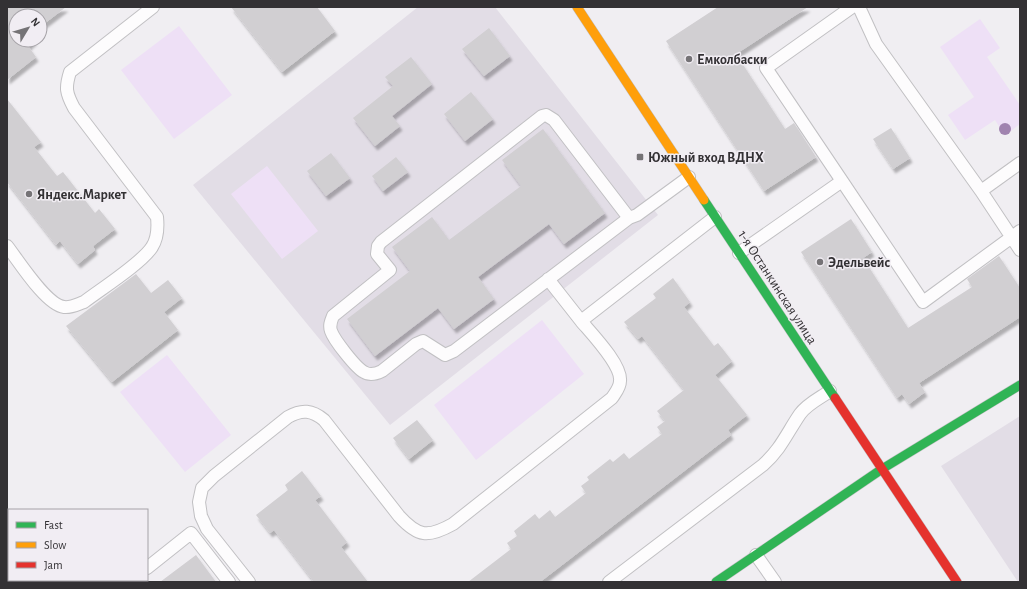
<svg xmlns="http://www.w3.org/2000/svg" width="1027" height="589" viewBox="0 0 1027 589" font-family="'Alegreya Sans',sans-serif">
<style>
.built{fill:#e2dde6}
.green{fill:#eee0f6}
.building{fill:#d1cfd2;filter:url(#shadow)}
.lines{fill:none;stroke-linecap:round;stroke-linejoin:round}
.lane-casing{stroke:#c1c0c3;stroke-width:14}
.fast-casing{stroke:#c1c0c3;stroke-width:10}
.slow-casing{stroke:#c1c0c3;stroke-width:10}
.jam-casing{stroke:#c1c0c3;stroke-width:10}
.lane{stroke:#fdfcfd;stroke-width:12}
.fast{stroke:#30b455;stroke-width:9}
.slow{stroke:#ff9f0a;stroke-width:9}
.jam{stroke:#e5322d;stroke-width:9}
.tree{fill:#a083af}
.poi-dot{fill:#757376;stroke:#f1edf3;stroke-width:1.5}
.labels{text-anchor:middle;stroke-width:3;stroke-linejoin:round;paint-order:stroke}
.poi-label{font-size:14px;font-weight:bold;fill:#333134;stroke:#f1edf3;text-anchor:start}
.street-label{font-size:14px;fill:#333134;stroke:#f1edf3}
</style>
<defs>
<filter id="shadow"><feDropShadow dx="2.5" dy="4.5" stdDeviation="1" flood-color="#0004"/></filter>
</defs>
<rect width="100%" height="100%" fill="#f0eef2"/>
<path class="built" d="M418,7H495L658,215L390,425L193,185Z
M1020,416V582H1018L941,466Z"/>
<path class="green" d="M980,19L1000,48L987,57L1020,105V124L1011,131L1007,124L1000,128L995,120L965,140L948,115L974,97L940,47Z
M179,26L232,95L174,139L121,70Z
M267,166L318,231L282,259L231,194Z
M542,320L584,374L476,460L434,405Z
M167,355L231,435L185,472L120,392Z"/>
<path class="building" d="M7,7H66L40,27V16H16V40H35L28,46L36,57L7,80Z
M231,7H317L335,31L282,72Z
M718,7H808L736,54L785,129L794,123L816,157L764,191L666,41Z
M489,28L510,56L484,76L462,49Z
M411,57L432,84L392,116L400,126L375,146L353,118L393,86L385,77Z
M471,92L493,119L465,141L444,114Z
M7,99L41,142L34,147L57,176L63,172L95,213L99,209L115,229L93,246L95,250L78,264L60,241L56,245L7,182Z
M891,128L910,158L893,169L873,139Z
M543,129L605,213L564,244L549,224L478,277L494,299L454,329L438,308L375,356L347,319L410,271L392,247L432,217L449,240L521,186L502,160Z
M331,153L350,178L326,196L307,171Z
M396,157L408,172L383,191L372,176Z
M851,219L872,252L863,258L908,328L972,287L967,279L999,256L1020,288V317L919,383L925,392L909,404L902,394L897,398L801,252Z
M136,274L151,293L168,280L182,298L164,312L178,330L112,382L66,326Z
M673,278L690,302L684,307L714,346L718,343L732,361L715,375L747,415L728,430L731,435L540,582H468L511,549L507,543L517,536L514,531L535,514L539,519L550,510L555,517L586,493L581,486L589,480L587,477L610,459L613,462L624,453L629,459L662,434L657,427L665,421L657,411L684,390L642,336L638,339L624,322L656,298L653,294Z
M417,420L433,440L409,459L393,438Z
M302,471L321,496L315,500L347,542L341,547L368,582H314L274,530L270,533L256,515L288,490L285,485Z
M196,555L216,582H160Z"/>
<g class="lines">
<defs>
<path id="lane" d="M859,7L876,44L981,191L1020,250
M842,181L923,302L1020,231
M981,191L1020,163
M629,218L554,120L546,115L542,116L381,242L378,246L377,254L390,270L333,316C331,321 329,325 331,331C334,340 356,368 364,372C370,376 376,374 382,371L416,344L423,341L445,355L454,351L629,218L637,215L689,177
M7,246C18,260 46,305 64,307C71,308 78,304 84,302C101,289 142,263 152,247C158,238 158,227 157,217L74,108C66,93 65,88 70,72L153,7
M739,253L842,181L766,68L852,7
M548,279L581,321
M756,555L775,582
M147,568L191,533L229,582
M130,582L132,580
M249,582L207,529L201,516L199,502L202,488L214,476L288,417C302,409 312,410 324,420L399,516C418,537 428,538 453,524L612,398C615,393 620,388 620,381C622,365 592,334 581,321L715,217
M609,582L763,465C781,449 787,433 800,414C807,404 820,398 830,391"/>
<path id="fast" d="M704,200L835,398
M716,582L882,469L1020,385"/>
<path id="slow" d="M577,7L704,200"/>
<path id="jam" d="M835,398L957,582"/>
</defs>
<use href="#lane" class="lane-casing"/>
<use href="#fast" class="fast-casing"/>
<use href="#slow" class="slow-casing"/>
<use href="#jam" class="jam-casing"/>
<use href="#lane" class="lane"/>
<use href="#fast" class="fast"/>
<use href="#slow" class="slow"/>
<use href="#jam" class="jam"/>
</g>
<circle class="tree" cx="1005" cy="129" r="6"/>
<g class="poi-dot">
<circle cx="689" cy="59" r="4"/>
<rect x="636" y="153" width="8" height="8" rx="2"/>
<circle cx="29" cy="194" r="4"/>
<circle cx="820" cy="262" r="4"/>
</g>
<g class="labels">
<g class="poi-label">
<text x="697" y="64">Емколбаски</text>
<text x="648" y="162">Южный вход ВДНХ</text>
<text x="37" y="199">Яндекс.Маркет</text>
<text x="828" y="267">Эдельвейс</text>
</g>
<g class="street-label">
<text transform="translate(778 287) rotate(57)" y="5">1-я Останкинская улица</text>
</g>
</g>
<rect width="1027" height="589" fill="none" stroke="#333134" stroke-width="16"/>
<rect x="8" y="509" width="140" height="72" fill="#f1edf3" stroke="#a5a2a7"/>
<rect x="16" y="522" width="20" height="6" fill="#30b455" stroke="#a5a2a7"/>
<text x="44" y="529" font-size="12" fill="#333134">Fast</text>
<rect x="16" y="542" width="20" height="6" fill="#ff9f0a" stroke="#a5a2a7"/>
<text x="44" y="549" font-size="12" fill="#333134">Slow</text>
<rect x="16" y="562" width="20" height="6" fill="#e5322d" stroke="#a5a2a7"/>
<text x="44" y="569" font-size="12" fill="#333134">Jam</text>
<g transform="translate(28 28) rotate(52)"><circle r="19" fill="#f1edf3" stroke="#a5a2a7"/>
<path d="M0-3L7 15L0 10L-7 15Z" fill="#757376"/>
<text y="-6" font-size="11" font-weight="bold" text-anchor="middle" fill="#333134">N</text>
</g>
</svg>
